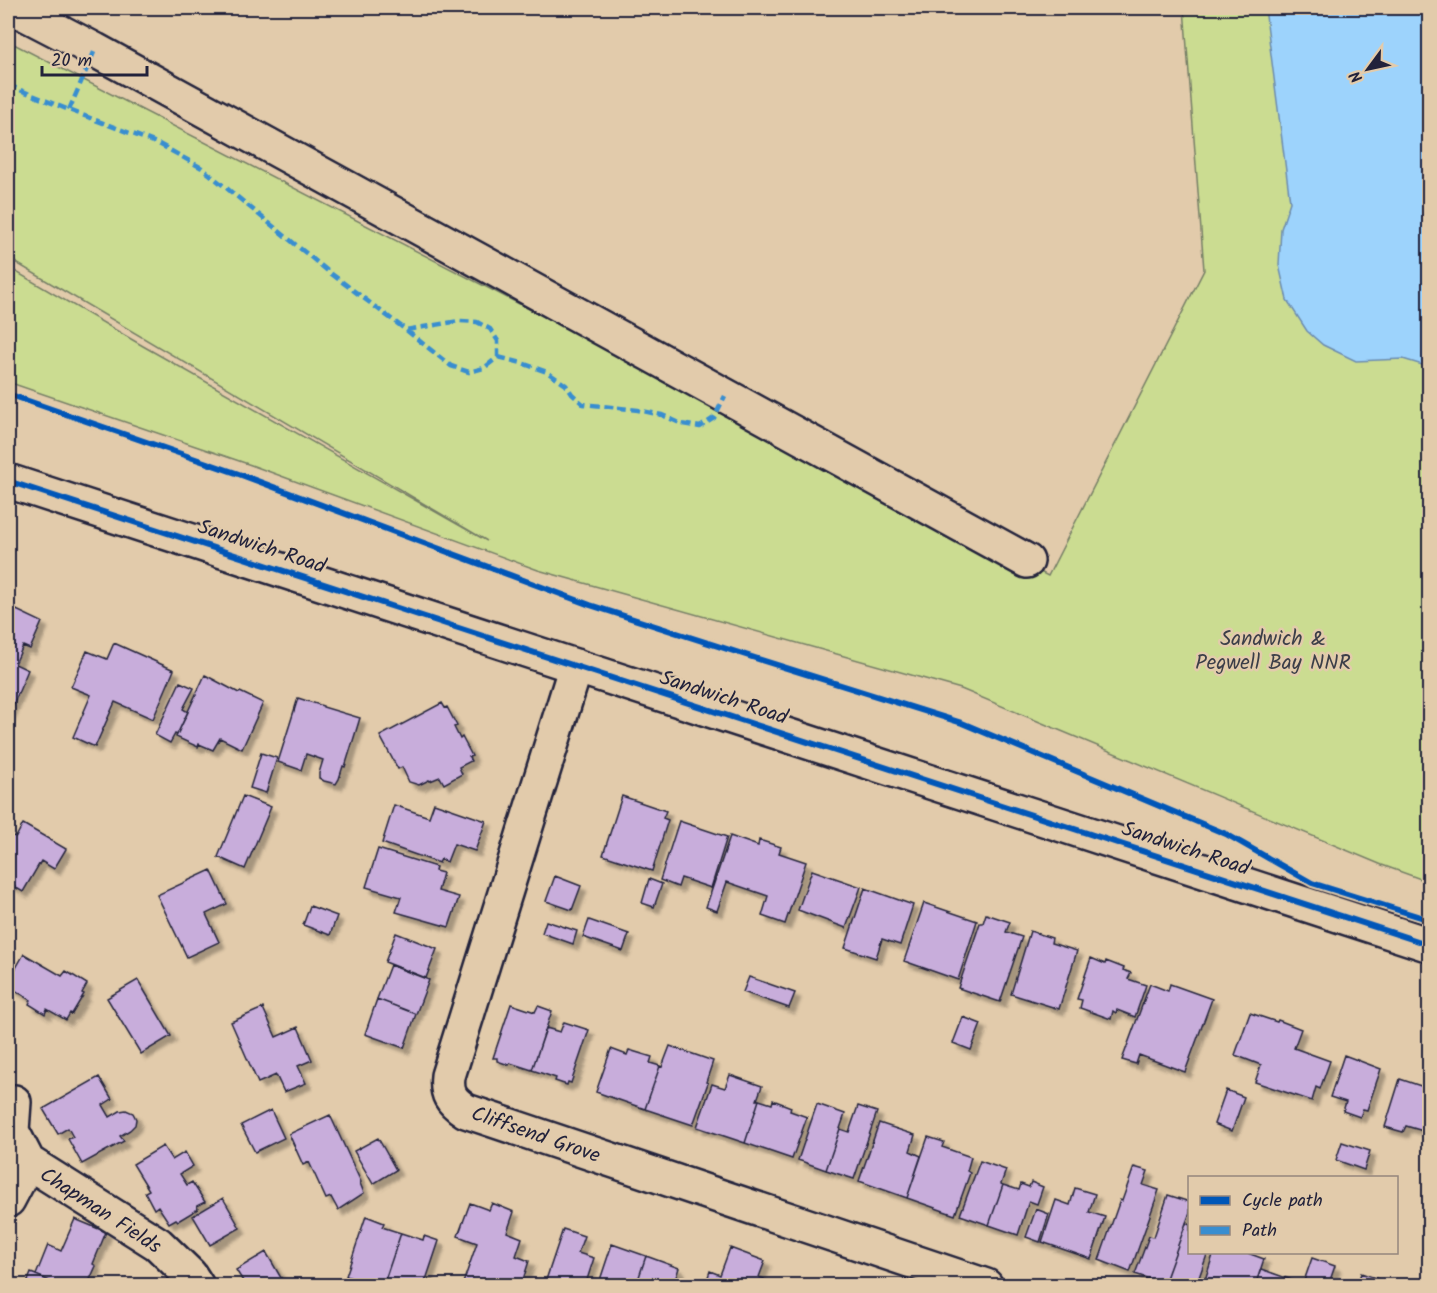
<svg xmlns="http://www.w3.org/2000/svg" width="1437" height="1293" viewBox="0 0 1437 1293" font-family="Kalam,sans-serif">
<style>
.green{fill:#cbdc91;stroke:#767f66;stroke-width:1.5}
.water{fill:#9dd3fc;stroke:#6c8caf;stroke-width:1.5}
.building{fill:#c8addb;stroke:#22223b;stroke-width:1.5;filter:url(#shadow)}
.lines{fill:none;stroke-linecap:round;stroke-linejoin:round}
.minor-casing{stroke:#22223b;stroke-width:38}
.minor{stroke:#e2cbab;stroke-width:33}
.quiet{stroke:#398ed0;stroke-width:4.5;stroke-dasharray:9 4.5;stroke-linecap:butt}
.cycleway-casing{stroke:#e2cbab;stroke-width:10}
.cycleway{stroke:#0057b8;stroke-width:6}
.labels{text-anchor:middle;stroke-width:5;stroke-linejoin:round;paint-order:stroke}
.street-label{font-size:21px;fill:#22223b;stroke:#e2cbab}
.park-label{font-size:21px;fill:#3b3e48;stroke:#e2cbab}
</style>
<defs>
<filter id="shadow"><feDropShadow dx="5.5" dy="5.5" stdDeviation="1.5" flood-color="#0004"/></filter>
</defs>
<rect width="100%" height="100%" fill="#e2cbab"/>
<filter id="ink" filterUnits="userSpaceOnUse"><feTurbulence type="fractalNoise" baseFrequency=".0167" numOctaves="2"/><feDisplacementMap in="SourceGraphic" scale="12" xChannelSelector="R" yChannelSelector="G"/><feConvolveMatrix kernelMatrix="1 2 1 2 8 2 1 2 1" color-interpolation-filters="sRGB"/></filter>
<g filter="url(#ink)">
<path class="green" d="M1184,8H1429V882L1382,865L961,689L538,570L251,465L8,382V267L143,346L487,541L8,258V41L1048,576L1204,270Z"/>
<path class="water" d="M1265,8H1429V367L1403,359L1356,361L1323,345L1307,331L1287,300L1279,265L1281,229L1290,202Z"/>
<path class="building" d="M8,606L42,622L30,649L23,646L15,664L28,670L8,717Z
M114,643L174,670L153,719L115,702L95,747L73,737L91,695L71,687L87,651L107,659Z
M205,675L239,693L240,692L263,703L242,749L220,738L213,750L199,744L198,747L176,737Z
M180,682L194,688L183,709L188,712L177,735L175,734L170,743L155,735Z
M298,698L323,706V707L360,718L345,767L343,766L339,779L336,784L324,781L319,778V773L323,760L306,754L301,770L278,762Z
M442,703L445,708L447,707L457,726L454,727L460,739L462,737L472,756L469,757L471,761L459,767L462,774L444,784L440,777L430,781L429,780L419,785L409,782L402,767L398,769L380,736Z
M261,753L277,758L266,793L250,788Z
M243,796L271,807L245,869L218,857Z
M622,796L666,811L663,818L668,820L652,871L603,855Z
M434,803L486,821L475,851L454,844L447,862L441,859L439,863L382,843L394,805L429,817Z
M679,821L727,837L711,888L681,878L678,887L660,880Z
M23,824L66,849L54,869L41,861L23,892L8,883V838L14,836L16,837Z
M730,836L758,846L759,840L781,847L779,853L806,862L785,924L762,916L768,896L727,882L717,911L706,907Z
M378,849L436,867L435,871L443,873L438,891L459,897L449,927L396,912L401,897L366,887Z
M211,870L227,904L206,914L219,942L187,957L157,895Z
M812,870L861,887L846,928L798,910Z
M555,876L581,886L572,910L546,901Z
M649,879L662,884L654,907L642,903Z
M865,888L913,905L900,945L882,939L876,958L845,948Z
M924,903L977,921L958,980L904,961Z
M310,906L337,916L330,935L303,925Z
M986,914L1010,922L1006,932L1022,937L1000,1002L958,988L980,923H983Z
M589,920L629,934L623,951L583,937Z
M546,921L577,931L573,944L542,933Z
M1030,931L1052,938L1051,943L1077,951L1059,1009L1011,994Z
M396,933L437,949L426,978L385,962Z
M24,954L62,976L66,971L87,984L82,993L84,994L72,1014L70,1013L66,1020L47,1009L45,1014L29,1004L31,1000L8,986V982Z
M1091,958L1105,964L1106,961L1124,968L1123,970L1131,973L1128,979L1146,985L1135,1017L1117,1010L1116,1013L1113,1011L1111,1019L1080,1008L1082,1000L1077,999Z
M390,965L429,980L416,1014L377,999Z
M749,977L795,993L789,1008L743,992Z
M138,980L171,1036L141,1054L107,998Z
M1150,984L1168,991L1170,984L1212,999L1185,1072L1139,1055L1136,1064L1122,1060Z
M377,999L416,1014L404,1048L365,1034Z
M511,1004L535,1012L538,1006L552,1011L532,1070L510,1063L509,1065L497,1061V1058H493Z
M263,1008L276,1037L298,1027L312,1060L298,1066L306,1083L284,1092L276,1075L258,1083L231,1022Z
M1250,1013L1277,1022L1278,1020L1301,1029L1294,1048L1330,1061L1320,1089L1316,1087L1312,1101L1255,1082L1261,1065L1235,1055Z
M963,1017L981,1024L971,1050L953,1043Z
M564,1022L589,1030L571,1083L568,1082L567,1085L555,1081L556,1078L532,1070L546,1028L560,1032Z
M670,1046L713,1061L706,1082L708,1083L693,1125L645,1109L660,1066L662,1067Z
M611,1049L627,1055L629,1050L652,1057L650,1063L660,1066L645,1109L596,1092Z
M1344,1055L1381,1069L1367,1110L1363,1109L1360,1117L1343,1111L1346,1102L1330,1097Z
M730,1075L762,1086L757,1100H759L745,1143L697,1127L712,1084L725,1088Z
M99,1077L112,1099L103,1105L110,1117L120,1111L126,1110L133,1113L136,1119L135,1125L130,1130L120,1136L124,1141L82,1164L68,1139L73,1137L68,1128L58,1134L43,1109Z
M1400,1079L1430,1089V1133L1406,1126L1403,1132L1385,1127Z
M1226,1090L1244,1097L1232,1131L1214,1124Z
M759,1100L772,1104L773,1100L791,1107L790,1111L807,1117L792,1159L745,1143Z
M817,1104L845,1114L826,1170L798,1160Z
M858,1106L877,1112L854,1179L826,1170L840,1129L849,1132Z
M271,1110L284,1138L255,1152L241,1125Z
M330,1115L361,1182L360,1183L364,1193L338,1210L331,1197L326,1199L309,1162L303,1165L289,1134Z
M879,1123L915,1135L910,1151L921,1156L907,1198L859,1181Z
M928,1137L944,1142L942,1147L971,1157L967,1171L970,1173L955,1215L907,1198Z
M378,1138L396,1170L373,1184L354,1151Z
M1342,1142L1370,1151L1364,1170L1336,1160Z
M163,1146L172,1160L185,1152L193,1166L180,1174L187,1185L192,1182L205,1202L197,1206L198,1209L178,1221L176,1219L169,1223L158,1206L154,1209L145,1192L149,1190L133,1164Z
M980,1161L1006,1170L1001,1184L1003,1185L989,1225L960,1215Z
M1134,1167L1148,1171L1143,1185L1159,1190L1130,1272L1099,1260L1120,1200L1122,1201Z
M1031,1182L1043,1187L1037,1204L1029,1201L1018,1235L989,1225L1003,1185L1019,1190L1021,1184L1029,1187Z
M1075,1188L1095,1194L1089,1212L1105,1217L1091,1259L1042,1242L1056,1200L1070,1205Z
M1168,1195L1190,1202V1212L1164,1284L1135,1274L1149,1236L1154,1237Z
M223,1198L240,1228L210,1245L193,1216Z
M470,1203L489,1210L492,1203L514,1212L507,1232L522,1238L516,1256L529,1261L521,1286H462L477,1243L458,1236Z
M1036,1209L1049,1214L1040,1242L1026,1237Z
M366,1216L384,1223L382,1227L401,1233L383,1286H374L346,1276Z
M75,1219L106,1232L93,1264L96,1266L87,1286H61L36,1275L48,1245L61,1251Z
M1186,1223L1190,1225V1252H1208L1196,1286H1168L1164,1284Z
M563,1229L584,1236L578,1253L594,1258L585,1286H544Z
M401,1233L423,1240L424,1236L439,1241L424,1286H383Z
M612,1244L646,1256L636,1286H598Z
M730,1248L765,1261L759,1277L764,1279L761,1286H705L710,1271L720,1275Z
M266,1252L284,1283L279,1286H246L236,1270Z
M1214,1252H1245L1264,1259L1255,1286H1203Z
M646,1256L679,1268L673,1286H636Z
M1312,1258L1335,1266L1328,1286H1255L1261,1269L1303,1284Z
M31,1273L36,1275L61,1286H26Z
M1361,1273L1378,1279L1375,1286H1357Z
M807,1280L824,1286H805Z"/>
<g class="lines">
<defs>
<path id="minor" d="M14,8L95,50L1027,561
M8,481L1430,945
M576,666L448,1076C446,1094 451,1101 466,1111L986,1286
M14,1102L12,1131L28,1162L158,1244L190,1275L197,1286
M8,1200L28,1162"/>
</defs>
<use href="#minor" class="minor-casing"/>
<use href="#minor" class="minor"/>
<path class="quiet" d="M8,85L69,110L159,144L202,168L329,272L406,330L451,366L469,372L484,368L498,357V341L490,329L477,322L459,321L406,330
M69,110L95,50
M498,357L522,363L547,372L566,385L572,394L583,404L638,410L662,415L682,424L700,427L714,418L725,396"/>
<defs>
<path id="cycleway" d="M8,394L236,473L590,605L755,658L962,723L1226,834L1312,883L1430,920
M8,481L1430,945"/>
</defs>
<use href="#cycleway" class="cycleway-casing"/>
<use href="#cycleway" class="cycleway"/>
</g>
</g>
<g class="labels">
<g class="street-label">
<text transform="translate(262 546) rotate(18)" y="7">Sandwich Road</text>
<text transform="translate(724 697) rotate(18)" y="7">Sandwich Road</text>
<text transform="translate(1186 848) rotate(18)" y="7">Sandwich Road</text>
<text transform="translate(536 1134) rotate(19)" y="7">Cliffsend Grove</text>
<text transform="translate(101 1210) rotate(33)" y="7">Chapman Fields</text>
</g>
<g class="park-label">
<text x="1273" y="645">Sandwich &amp;<tspan x="1273" dy="24">Pegwell Bay NNR</tspan></text>
</g>
</g>
<rect width="1437" height="1293" fill="none" stroke="#e2cbab" stroke-width="30"/>
<rect x="15" y="15" width="1407" height="1263" fill="none" stroke="#22223b" stroke-width="2" filter="url(#ink)"/>
<rect x="1188" y="1176" width="210" height="78" fill="#e2cbab" stroke="#95877e" stroke-width="1.5"/>
<rect x="1200" y="1196" width="30" height="9" fill="#0057b8" stroke="#95877e" stroke-width="1.5"/>
<text x="1242" y="1206" font-size="18" fill="#22223b">Cycle path</text>
<rect x="1200" y="1226" width="30" height="9" fill="#398ed0" stroke="#95877e" stroke-width="1.5"/>
<text x="1242" y="1236" font-size="18" fill="#22223b">Path</text>
<g transform="translate(1368 69) rotate(237)" stroke="#e2cbab" stroke-width="4.5" paint-order="stroke">
<path d="M0-4.5L10 22L0 15L-10 22Z" fill="#22223b"/>
<text y="-9" font-size="16" font-weight="bold" text-anchor="middle" fill="#22223b">N</text>
</g>
<path d="M42 66v9h105v-9" fill="none" stroke="#22223b" stroke-width="3"/>
<text x="51" y="66" font-size="18" fill="#22223b" stroke="#e2cbab" stroke-width="4.5" paint-order="stroke">20 m</text>
</svg>
